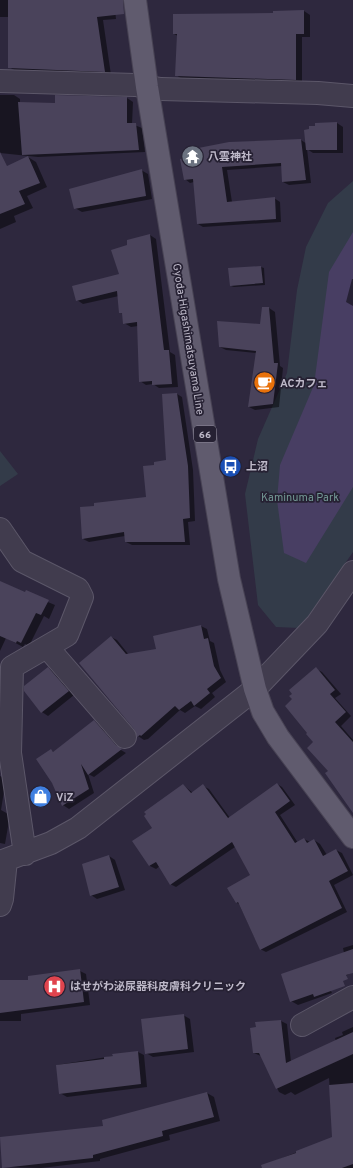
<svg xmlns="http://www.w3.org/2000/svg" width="353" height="1168" viewBox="0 0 353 1168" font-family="Overpass,'Noto Sans JP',sans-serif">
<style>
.green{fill:#333b49}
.water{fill:#483e63}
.shadow{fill:#0007}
.building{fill:#4a435b}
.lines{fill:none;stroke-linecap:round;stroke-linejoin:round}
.minor-casing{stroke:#5c5769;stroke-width:24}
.major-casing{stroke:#484354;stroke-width:24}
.minor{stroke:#413c4e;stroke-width:22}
.major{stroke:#605b6e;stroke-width:22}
.labels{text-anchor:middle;stroke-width:3.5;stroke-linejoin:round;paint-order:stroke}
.shield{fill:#262133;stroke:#908b9c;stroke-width:1}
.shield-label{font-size:10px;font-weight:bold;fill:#beb9c9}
.poi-label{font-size:11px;font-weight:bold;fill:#beb9c9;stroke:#262133;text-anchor:start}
.street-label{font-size:11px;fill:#beb9c9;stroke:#262133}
.park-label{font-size:11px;fill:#739794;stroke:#262133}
</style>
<rect width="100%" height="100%" fill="#2e283e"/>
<path class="green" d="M353,181V552L300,628L276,627L258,605L245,494L258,439L287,373L297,290L306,247L328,203Z
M0,451L18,474L0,486Z"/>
<path class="water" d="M353,232V487L306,563L284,553L277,500L280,465L314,385L329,272Z"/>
<path class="shadow" d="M0,0H114L116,19L103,20L111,75L16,71L9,67V17H0Z
M304,11L310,15V37H302V83L182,79L176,75L178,36L174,34Z
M0,95H14L20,99V104H56V96L127,98L133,102L132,124L142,128L145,152L38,157L0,153Z
M337,123L343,127V153H313L307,149L311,183L289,185L283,182L282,166L227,170L232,202L274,198L280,202L281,222L203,227L198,224L194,182L190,183L185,179L301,140L307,144Z
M28,157L36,162L47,187L27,196L33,208L14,216L16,222L0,229V170Z
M141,170L148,174L152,199L82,212L75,208Z
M150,235L156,239L170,352L175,355L178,387L159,388L153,384L146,385L140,381L138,326L131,327L124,323L123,314L120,312L119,296L83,304L77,300L120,274L128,246Z
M261,267L264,268L265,285L234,287L231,286Z
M352,279H353V306L346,302Z
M269,308L275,312L280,366L283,368L279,407L255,410L249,407L257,353L226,350L220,347L260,325Z
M177,394L182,397L193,470L195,521L188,522L190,545H132L126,542L125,536L89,542L83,539L147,498L155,466L167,461Z
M0,582L55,605L49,619L44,616L29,646L25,644L23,647L6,638L0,651Z
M201,626L207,629L210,641L214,643L220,670L226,682L212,693L215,697L201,709L195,706L185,713L180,710L148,739L144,740L138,736L111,637L117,640L129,655L157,650Z
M48,668L54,672L74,695L48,716L42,712L25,690Z
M316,669L322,672L341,694L335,698L351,716L341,726L353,740V802L330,771L309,733L293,700Z
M94,721L100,725L121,750L126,753L94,777L88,774L94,793L69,809L63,805L52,782L51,751L54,752Z
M0,776L6,779L1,810L10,815L5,844L0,843Z
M277,784L282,787L295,805L280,815L298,843L304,839L310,842L314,840L320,844L327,855L336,850L342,853L353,875L334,885L347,912L266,952L260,949L239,904L237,903L252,875L235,847L176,887L170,884L160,866L156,869L150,866L134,841L154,828L183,785L193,793L203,786L209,789L230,818Z
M109,856L115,860L125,890L97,899L91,895Z
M353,945V972L328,985L332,993L298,1005L291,1001L344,953L343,948Z
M80,971L86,974L90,1005L21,1014V1021H0V981H29Z
M183,1015L190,1019L194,1052L153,1057L146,1053Z
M281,1021L287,1024L291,1062L336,1041L335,1038L343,1035L342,1032L353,1027V1168H274L272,1162L333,1138L329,1078L295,1095L291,1092L285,1095L279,1092L261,1056L254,1053Z
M138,1052L144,1055L147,1087L67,1097L60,1093L57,1065Z
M207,1093L214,1097L220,1121L169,1135L170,1140L100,1159V1161L41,1168L3,1167L104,1127Z"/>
<path class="building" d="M8,0H123L124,14L97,17L105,72L8,68Z
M304,10V34H296V80L175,76L177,34H173V14L273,13V11Z
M55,95L127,97V123H136L139,150L22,155L18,102L55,103Z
M337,122V150H306L304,130L309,129V126H315V123Z
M301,139L306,180L282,182L281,163L222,167L227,202L275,197L276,219L197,224L193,179L184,180L180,159L190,157L188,150L229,142Z
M0,152L7,166L28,156L40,183L19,191L25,204L0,214Z
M142,169L146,196L74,209L69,189Z
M150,234L164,350H169L172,384L152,385V381L139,382L137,322L123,324L122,313H119L117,291L76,301L72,286L119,274L111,250L127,245V240Z
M261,266L263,283L230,286L228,268Z
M262,307H269L274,363H278L273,404L248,407L256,351L219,347L217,321L260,324Z
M177,393L188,466L190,518L183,519L185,542H125L124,532L82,539L80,507L94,506V503L146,497L143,466L154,465V462L166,460L162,394Z
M0,581L25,592L26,590L49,600L41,615L36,613L21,643L17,641L16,643L0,636Z
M201,625L204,639L208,638L214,666L221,678L207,689L210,693L194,706L191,701L179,710L175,706L141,736L140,735L137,737L134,729L79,663L111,636L126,654L156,649L153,636Z
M48,667L69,691L41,713L24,691V686Z
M316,667L335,690L330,694L346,712L335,722L353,742V813L325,773L328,771L307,748L313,742L306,734L307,733L285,706L292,699L289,696L292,694L289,690Z
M94,720L116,745L122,749L88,775L81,764L89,789L62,806L52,783L36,759L51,749L53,752Z
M277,783L290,801L275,812L295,843L304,838L307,843L314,839L323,856L336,849L348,871L329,881L342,908L260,950L238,902L236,903L227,888L250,875L232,842L170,885L156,862L149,866L132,841L152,828L144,816L146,814L144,812L183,784L191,793L203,784L228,818Z
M109,855L119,887L90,896L82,864Z
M353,949V973L346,975L348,979L343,981L345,986L314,997L313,994L290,1002L281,974Z
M80,969L84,1002L0,1013V980H28V976Z
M184,1014L188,1049L145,1054L141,1019Z
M281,1020L286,1063L353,1032V1054L276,1089L259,1053H253L250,1028L256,1027L255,1022Z
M138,1051L141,1084L59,1094L56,1065L104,1059V1057L113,1056L112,1054Z
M353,1083V1164L342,1168H262L261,1165L296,1153V1151L332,1137L329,1085Z
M207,1092L214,1117L162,1131L163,1136L93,1155V1158L2,1168L0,1137L103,1126L102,1120Z"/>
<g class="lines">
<defs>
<path id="minor" d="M0,81L135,85L161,89L318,93L353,96
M0,529L22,561L78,589L82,597L67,635L12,667L10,753L25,854
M47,647L125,737
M0,862L51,843L78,828L255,689L317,624L353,572
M0,905L2,899L6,860
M302,1025L353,997"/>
<path id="major" d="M135,0L147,87L229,579L255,689L263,712L278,737L353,837"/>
</defs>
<use href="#minor" class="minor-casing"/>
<use href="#major" class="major-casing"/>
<use href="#minor" class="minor"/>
<use href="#major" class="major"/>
</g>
<defs>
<symbol id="temple-disc" viewBox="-11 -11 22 22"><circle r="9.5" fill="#6b7280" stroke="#262133"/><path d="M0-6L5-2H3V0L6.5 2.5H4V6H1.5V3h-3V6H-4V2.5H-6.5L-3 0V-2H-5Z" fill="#fff"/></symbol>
<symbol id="cafe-disc" viewBox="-11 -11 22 22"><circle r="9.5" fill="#e8710a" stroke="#262133"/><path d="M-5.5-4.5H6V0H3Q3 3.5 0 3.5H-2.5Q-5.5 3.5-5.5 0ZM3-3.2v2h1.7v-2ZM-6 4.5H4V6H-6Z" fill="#fff"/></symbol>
<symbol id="bus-disc" viewBox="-11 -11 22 22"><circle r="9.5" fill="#1a4fb4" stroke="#262133"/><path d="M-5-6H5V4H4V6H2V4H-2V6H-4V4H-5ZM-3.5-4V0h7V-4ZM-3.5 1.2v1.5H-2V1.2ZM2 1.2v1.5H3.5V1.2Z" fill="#fff"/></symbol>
<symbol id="shop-disc" viewBox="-11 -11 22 22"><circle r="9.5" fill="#3f7fe0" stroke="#262133"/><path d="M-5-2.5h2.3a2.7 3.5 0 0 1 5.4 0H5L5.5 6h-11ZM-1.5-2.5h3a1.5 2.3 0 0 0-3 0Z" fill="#fff"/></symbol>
<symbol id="hospital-disc" viewBox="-11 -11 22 22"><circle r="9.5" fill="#e0444e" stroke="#262133"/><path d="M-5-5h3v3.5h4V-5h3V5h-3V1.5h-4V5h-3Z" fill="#fff"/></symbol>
</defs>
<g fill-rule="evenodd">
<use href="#temple-disc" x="180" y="144" width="25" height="25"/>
<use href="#cafe-disc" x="252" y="370" width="25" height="25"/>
<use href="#bus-disc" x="218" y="454" width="25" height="25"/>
<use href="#shop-disc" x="28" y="784" width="25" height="25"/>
<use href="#hospital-disc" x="42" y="974" width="25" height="25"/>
</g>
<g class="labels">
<rect class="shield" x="194" y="426" width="22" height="16" rx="3"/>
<g class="shield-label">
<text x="205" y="438">66</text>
</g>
<g class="poi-label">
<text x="208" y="160">八雲神社</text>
<text x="280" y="387">ACカフェ</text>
<text x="246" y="470">上沼</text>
<text x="56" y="801">ViZ</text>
<text x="70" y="990">はせがわ泌尿器科皮膚科クリニック</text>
</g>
<g class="street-label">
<text transform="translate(189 339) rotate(81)" y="4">Gyoda-Higashimatsuyama Line</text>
</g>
<g class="park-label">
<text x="300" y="501">Kaminuma Park</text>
</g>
</g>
</svg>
